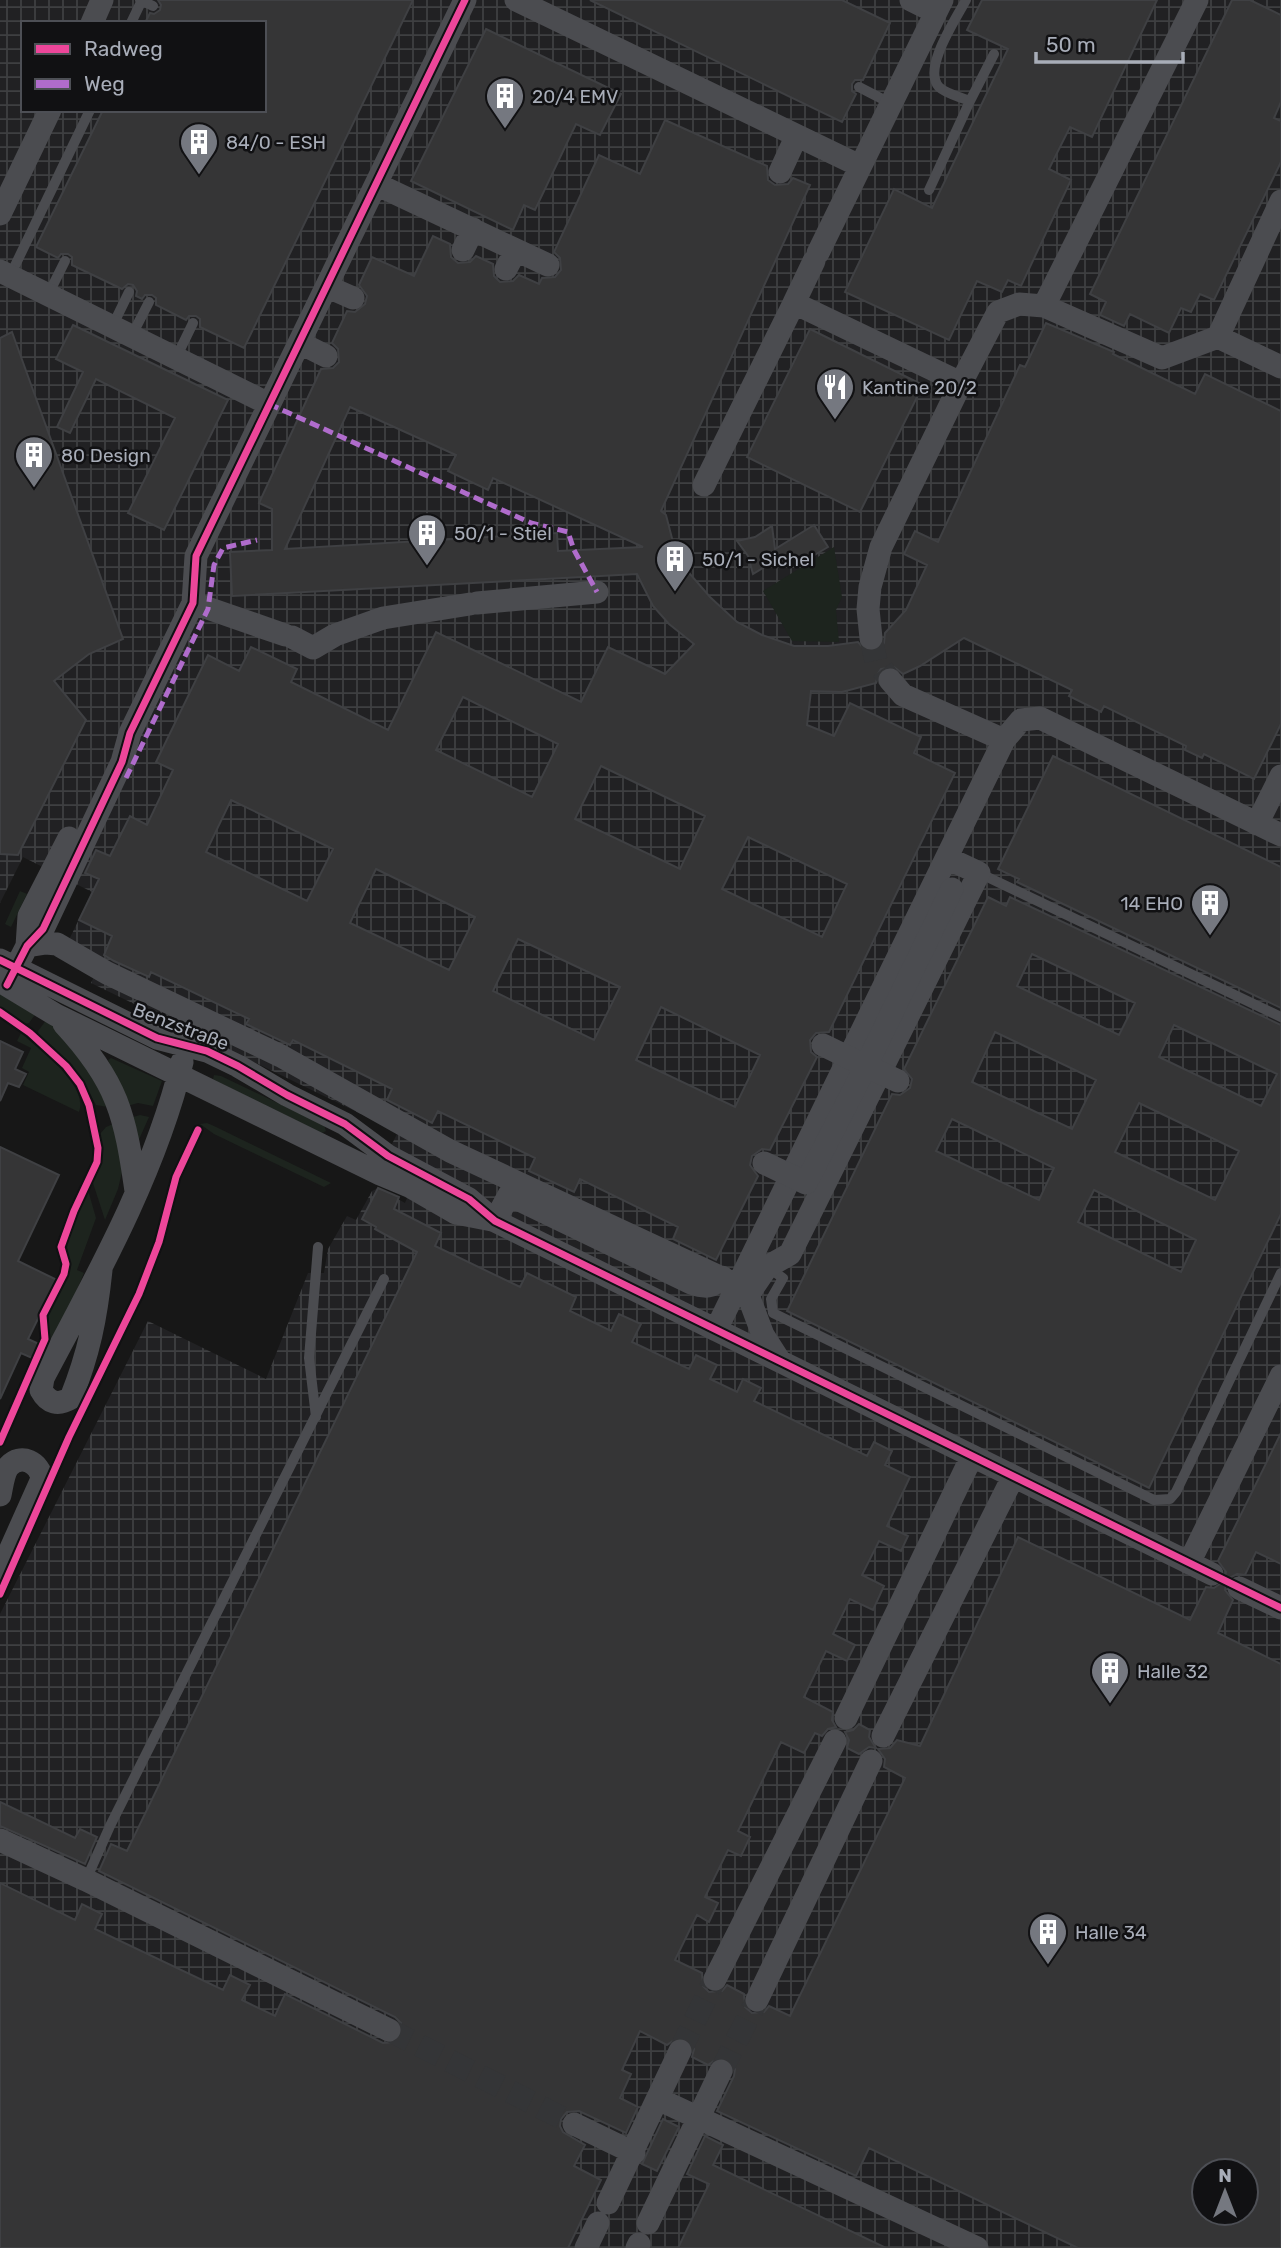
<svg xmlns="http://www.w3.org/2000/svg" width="1281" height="2248" viewBox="0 0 1281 2248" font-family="Rubik,sans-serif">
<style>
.industrial{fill:url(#industrial-grid);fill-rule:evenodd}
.grass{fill:#1d241e}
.building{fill:#353536;stroke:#3f4043;stroke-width:2;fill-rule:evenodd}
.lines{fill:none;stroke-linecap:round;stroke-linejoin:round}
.minor-tunnel{stroke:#343537;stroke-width:23;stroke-dasharray:23 11;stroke-linecap:butt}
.service{stroke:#4b4c50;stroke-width:10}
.minor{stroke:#4b4c50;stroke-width:23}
.minor-bridge{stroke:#4b4c50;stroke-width:23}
.quiet{stroke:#b06ccc;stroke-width:5;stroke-dasharray:10 5;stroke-linecap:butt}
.cycleway-casing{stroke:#111113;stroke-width:11}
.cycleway{stroke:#ed469a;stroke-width:7}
.labels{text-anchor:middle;stroke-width:5;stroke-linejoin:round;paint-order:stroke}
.poi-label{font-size:19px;fill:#a8adb8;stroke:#111113;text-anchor:start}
.street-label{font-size:19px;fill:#a8adb8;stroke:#111113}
</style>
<defs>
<pattern id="industrial-grid" width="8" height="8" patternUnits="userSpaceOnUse" patternTransform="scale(1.75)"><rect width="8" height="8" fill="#212123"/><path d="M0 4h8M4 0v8" fill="none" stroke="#3e3f41"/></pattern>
</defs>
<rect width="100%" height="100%" fill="#171717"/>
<path class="industrial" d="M0,0H1281V2248H0V1614L148,1321L266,1379L308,1273H324L328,1249L347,1216L356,1220L372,1191L378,1188L405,1203L422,1162L390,1148L398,1132L91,983L101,962L68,942L92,892L23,857L0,903ZM23,23H264V110H23ZM1204,2171H1246V2213H1204Z"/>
<path class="grass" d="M834,547L842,597L836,610L839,642L792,641L763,591Z
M20,891L27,894L11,927L5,924Z
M0,994L15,998L37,1012L29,1023L25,1024L0,1007Z
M47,1019L68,1038L114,1108L96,1105C82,1076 63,1057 39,1036L38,1031Z
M21,1033C40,1050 89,1085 79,1112L23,1085L29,1072L22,1068L31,1048L17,1041Z
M111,1058L162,1081L153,1106L138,1103L127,1106L108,1060Z
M214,1075L221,1076L324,1125L326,1131L322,1133L218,1082L213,1079Z
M140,1115L149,1117L137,1144L130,1118Z
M118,1122L122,1172L118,1189L105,1220L92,1180L100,1163V1134L106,1127Z
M207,1123L214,1126L331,1183L324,1187L214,1134L200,1124Z
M88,1190L96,1218L77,1270L84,1273L36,1385L30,1381L49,1338L47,1314L69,1269C71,1259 66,1250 67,1240C70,1223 81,1206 88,1190Z"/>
<path class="building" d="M158,0H413L244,348L200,327V319L196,316H189L186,320L156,305V298L152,295H145L142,299L136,296L137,291L133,285L128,284L122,289L72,265V257L68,254H61L58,258L36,247L103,110H264V23H145L150,13L154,14L160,10L161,5Z
M590,0H842L890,23L863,80H855L852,84V91L856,94L842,122Z
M982,0H1157L1092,137L1070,127L1049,169L1071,180L1021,286L1008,280L1002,292L977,281L949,340L845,292L894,189L932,208L1008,49L967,30Z
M1232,0H1250L1281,15V102L1274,118L1281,121V162L1214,300L1200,294L1191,312L1181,308L1169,333L1130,314L1124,326L1100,315L1106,302L1090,294Z
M486,29L621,94L600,135L576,124L535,210L524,205L513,230L411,181Z
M665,120L767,166L768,180L775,185L788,184L793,178L810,185L661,511L666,515L674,546L683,566L710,597L737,622L762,635L794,646H828L858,642L866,651L873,652L880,649L884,643L885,633L906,610L927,565L904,554L915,531L938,542L1020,365L1025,367L1046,323L1114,352L1113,354L1195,394L1205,374L1281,411V724L1254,779L1204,754L1202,758L1185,750L1186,746L1104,706L1101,712L1069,696L1072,690L964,638L920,666L903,674L894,667L881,669L877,675L876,683L842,692L811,691L807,725L834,736L850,703L921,737L914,753L955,773L829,1032L816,1033L810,1040L811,1052L817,1057L770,1150L762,1149L752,1156L750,1165L758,1176L716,1260L673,1239L678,1227L580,1179L574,1192L529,1171L535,1158L438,1111L432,1123L387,1100L392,1089L293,1040L290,1045L246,1024L249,1019L151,972L149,977L114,961L104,955L112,936L79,920L99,879L85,873L96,850L110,856L130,816L147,825L173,770L156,762L208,655L239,671L251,647L297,669L291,682L388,730L436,632L581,702L608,647L665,674L694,644L669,624L653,606L637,574L232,596L230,552L272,550V509L259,503L321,369L333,368L339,362L338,349L332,343L347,311L355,312L365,304L367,296L359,285L372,257L414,276L433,236L450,244L451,257L458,263L470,262L476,256L493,264L494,276L500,282L513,281L519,275L539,284L542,278L555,277L561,270L560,258L554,252L599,155L640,174ZM350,407L456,455L448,471L488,490L493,478L643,547L558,551L557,533L285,549ZM463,697L558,744L532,797L436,750ZM601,766L705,816L680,869L575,819ZM231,800L333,849L307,901L206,852ZM748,837L847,884L822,937L722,889ZM376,869L475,917L449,970L350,923ZM518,939L620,987L594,1040L493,991ZM661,1007L760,1055L735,1107L636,1060Z
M73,325L228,400L164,530L128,513L175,418L96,379L70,433L57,427L83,372L56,359Z
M810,329L923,385L860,512L747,457Z
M12,332L123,639L89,654L54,681L86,720L18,855L0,854V338Z
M814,525L828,547L806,560L804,558L797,562L795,558L771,563L753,574L748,556L737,541L755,537L772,526L775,549Z
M1053,756L1281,867V1008L1017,882L1019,879L998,869Z
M988,897L1006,906L1010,897L1281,1025V1214L1149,1488L787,1311L892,1094L900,1095L910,1088L912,1079L904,1069ZM1032,954L1135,1003L1119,1035L1017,986ZM1174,1025L1277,1074L1261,1106L1159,1057ZM995,1032L1096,1080L1072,1129L972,1082ZM1139,1103L1239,1151L1215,1200L1115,1152ZM952,1119L1054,1168L1039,1200L936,1151ZM1094,1190L1196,1240L1181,1272L1078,1222Z
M0,1041L23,1052L15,1069L26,1074L19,1087L8,1083L0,1101Z
M0,1147L59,1175L18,1261L57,1280L28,1339L39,1344L32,1358L21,1353L0,1399Z
M378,1188L399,1197L394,1209L441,1233L435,1246L520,1287L527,1273L576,1297L570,1311L611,1331L619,1314L641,1324L632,1342L689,1369L696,1355L717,1365L710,1379L737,1392L743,1379L761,1388L754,1401L867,1456L874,1442L892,1451L885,1465L910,1477L887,1526L908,1536L901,1551L879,1541L862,1575L884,1586L873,1610L850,1599L833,1634L855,1645L847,1661L826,1651L804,1697L833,1712L832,1720L836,1727L828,1729L822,1736L815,1733L804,1753L781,1742L738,1831L750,1837L741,1856L728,1850L705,1897L718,1903L709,1922L697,1915L675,1960L702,1973L703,1986L709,1992L722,1991L727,1985L744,1994L745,2007L752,2013L764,2012L769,2006L790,2016L905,1778L884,1767L885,1759L878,1749L890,1748L897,1740L920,1746L1018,1537L1190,1620L1206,1587L1214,1588L1224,1581L1226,1572L1218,1561L1281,1433V1564L1256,1552L1245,1575L1237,1574L1231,1577L1226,1583L1225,1590L1233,1600L1218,1633L1281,1664V2248H1078L869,2148L856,2176L717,2111L734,2076L735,2069L728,2059L719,2057L708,2065L692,2057L694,2049L687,2039L678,2037L667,2045L640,2031L622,2070L631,2074L620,2098L638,2107L626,2133L579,2111L567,2112L561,2119L560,2126L563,2132L585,2145L574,2166L601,2180L568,2248H0V1883L75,1920L82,1904L102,1914L95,1929L223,1990L230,1975L250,1985L242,2000L275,2016L285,1994L383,2043L396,2042L402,2036L401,2023L395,2017L99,1871L111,1844L127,1851L417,1252L375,1229L376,1227L362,1219ZM1204,2171H1246V2213H1204Z
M859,1724L870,1730L869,1737L876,1748L869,1747L859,1754L847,1748L849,1740L845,1732L853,1730Z
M0,1802L75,1838L80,1829L97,1837L85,1864L0,1826Z
M663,2119L679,2127L657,2171L642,2164Z
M705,2136L723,2145L713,2165L886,2248H678L709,2184L687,2174Z"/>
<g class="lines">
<path class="minor-tunnel" d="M871,638L876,661L890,680
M389,2030L574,2124
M680,2051L715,1979
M721,2071L757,2000"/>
<path class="service" d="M140,0L153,6
M966,0C956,19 922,69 939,87C946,94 961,97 970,101L994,54
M131,23L142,0
M859,87L890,103
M929,190L970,101
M10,276L90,110
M48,295L65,261
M112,327L129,292
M131,337L149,302
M176,358L193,323
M979,873L1281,1017
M767,1267L783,1278L771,1299L773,1313L1154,1500L1170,1499L1176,1492L1281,1273
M316,1417L309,1358L318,1247
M86,1880L110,1826L384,1279"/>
<path class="minor" d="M516,0L860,166
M911,0L935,12
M92,23L102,0
M780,172L796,137
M376,184L516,250
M0,214L50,110
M463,250L473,229
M818,253L942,0
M814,261L794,303L961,383L998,312L1019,304L1044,306L1162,358L1218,337L1281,367
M506,269L516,250L548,265
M0,271L269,404
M328,287L353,298
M1044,306L1197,0
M1218,337L1281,201
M300,343L326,356
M704,485L794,303
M193,603L285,635
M477,603L597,592
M292,637L313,648L335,635L383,618L470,604
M871,638L868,609L870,587L881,547L961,383
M890,680L903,695L1004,740
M1257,824L1281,776
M27,946L46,943L57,944L107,973L281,1056L450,1151L739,1286L748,1295L763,1335L779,1360
M27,946L29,916L69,838
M0,960L157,1038L207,1051L238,1066L287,1095L345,1124L388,1156L469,1199L495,1221L1212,1574
M0,981L56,1015L380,1174L411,1187L456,1213L492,1220
M7,985L27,946L43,929L122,762L130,733L193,603L196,556L465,0
M64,1024C118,1082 125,1115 136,1191
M495,1221L509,1195L691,1283C705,1288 713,1288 722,1277
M101,1270C96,1318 89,1353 71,1398C58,1406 48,1403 41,1390L43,1378C96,1278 155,1173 182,1062
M748,1295L767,1267L790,1254L979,873L947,858
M716,1330L1004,740L1021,720L1040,718L1281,835
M0,1495C2,1486 3,1474 8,1467C21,1452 40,1463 42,1479L0,1573
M1189,1563L1281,1376
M1239,1588L1281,1608
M846,1718L972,1456
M883,1736L1013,1477
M0,1840L86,1880L389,2030
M715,1979L835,1741
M757,2000L871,1761
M658,2099L977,2248
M574,2124L634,2153
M608,2203L680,2051
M648,2223L721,2071
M586,2248L598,2223
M637,2248L639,2244"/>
<path class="minor-bridge" d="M823,1045L866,1066L952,889
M764,1163L806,1183L866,1066L898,1081"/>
<path class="quiet" d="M269,404L531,523L568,532L574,550L597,592
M126,778L208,609L214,565L223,548L257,540"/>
<defs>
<path id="cycleway" d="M0,960L157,1038L207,1051L238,1066L287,1095L345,1124L388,1156L469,1199L495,1221L1281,1608
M7,985L27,946L43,929L122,762L130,733L193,603L196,556L465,0
M0,1012L30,1033L66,1066L80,1084L89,1105L98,1148L97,1162L74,1211L61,1247L66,1264L64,1274L43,1315L45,1339L0,1442
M0,1594L69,1437L139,1294L159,1242L176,1177L198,1130"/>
</defs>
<use href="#cycleway" class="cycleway-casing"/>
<use href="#cycleway" class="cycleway"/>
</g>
<defs>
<symbol id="building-pin" viewBox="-11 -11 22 30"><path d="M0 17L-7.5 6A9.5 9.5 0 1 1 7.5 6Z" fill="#757880" stroke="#111113"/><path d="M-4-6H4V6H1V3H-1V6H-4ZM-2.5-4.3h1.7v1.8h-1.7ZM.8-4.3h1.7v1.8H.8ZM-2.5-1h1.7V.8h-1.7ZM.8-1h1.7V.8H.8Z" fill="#fff"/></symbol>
<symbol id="restaurant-pin" viewBox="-11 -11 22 30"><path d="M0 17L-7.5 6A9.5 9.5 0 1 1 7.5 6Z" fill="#757880" stroke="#111113"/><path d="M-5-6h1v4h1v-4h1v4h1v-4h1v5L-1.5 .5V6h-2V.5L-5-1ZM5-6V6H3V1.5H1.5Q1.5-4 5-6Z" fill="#fff"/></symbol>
</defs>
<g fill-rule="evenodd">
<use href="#building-pin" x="483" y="74" width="44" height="60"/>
<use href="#building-pin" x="177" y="120" width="44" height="60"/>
<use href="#restaurant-pin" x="813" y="365" width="44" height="60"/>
<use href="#building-pin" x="12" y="433" width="44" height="60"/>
<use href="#building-pin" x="405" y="511" width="44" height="60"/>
<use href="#building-pin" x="653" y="537" width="44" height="60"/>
<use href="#building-pin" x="1188" y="881" width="44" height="60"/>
<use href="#building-pin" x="1088" y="1649" width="44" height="60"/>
<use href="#building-pin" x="1026" y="1910" width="44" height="60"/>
</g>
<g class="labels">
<g class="poi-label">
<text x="532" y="103">20/4 EMV</text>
<text x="226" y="149">84/0 - ESH</text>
<text x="862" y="394">Kantine 20/2</text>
<text x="61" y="462">80 Design</text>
<text x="454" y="540">50/1 - Stiel</text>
<text x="702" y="566">50/1 - Sichel</text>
<text x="1183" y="910" text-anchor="end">14 EHO</text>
<text x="1137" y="1678">Halle 32</text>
<text x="1075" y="1939">Halle 34</text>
</g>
<g class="street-label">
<text transform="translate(181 1026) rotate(21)" y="7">Benzstraße</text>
</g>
</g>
<rect x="21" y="21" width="245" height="91" fill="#111113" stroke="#4d4f55" stroke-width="2"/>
<rect x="35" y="44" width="35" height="10" fill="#ed469a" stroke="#4d4f55" stroke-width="2"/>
<text x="84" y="56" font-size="21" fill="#a8adb8">Radweg</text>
<rect x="35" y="79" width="35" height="10" fill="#b06ccc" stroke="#4d4f55" stroke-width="2"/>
<text x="84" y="91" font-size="21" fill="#a8adb8">Weg</text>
<g transform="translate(1225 2192)"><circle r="33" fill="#111113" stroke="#4d4f55" stroke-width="2"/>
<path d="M0-5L12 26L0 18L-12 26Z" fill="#757880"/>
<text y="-10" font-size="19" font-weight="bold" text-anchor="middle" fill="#a8adb8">N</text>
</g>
<path d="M1036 52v10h147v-10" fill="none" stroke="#a8adb8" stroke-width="3.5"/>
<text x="1046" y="52" font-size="21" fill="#a8adb8" stroke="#111113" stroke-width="5" paint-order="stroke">50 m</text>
</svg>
